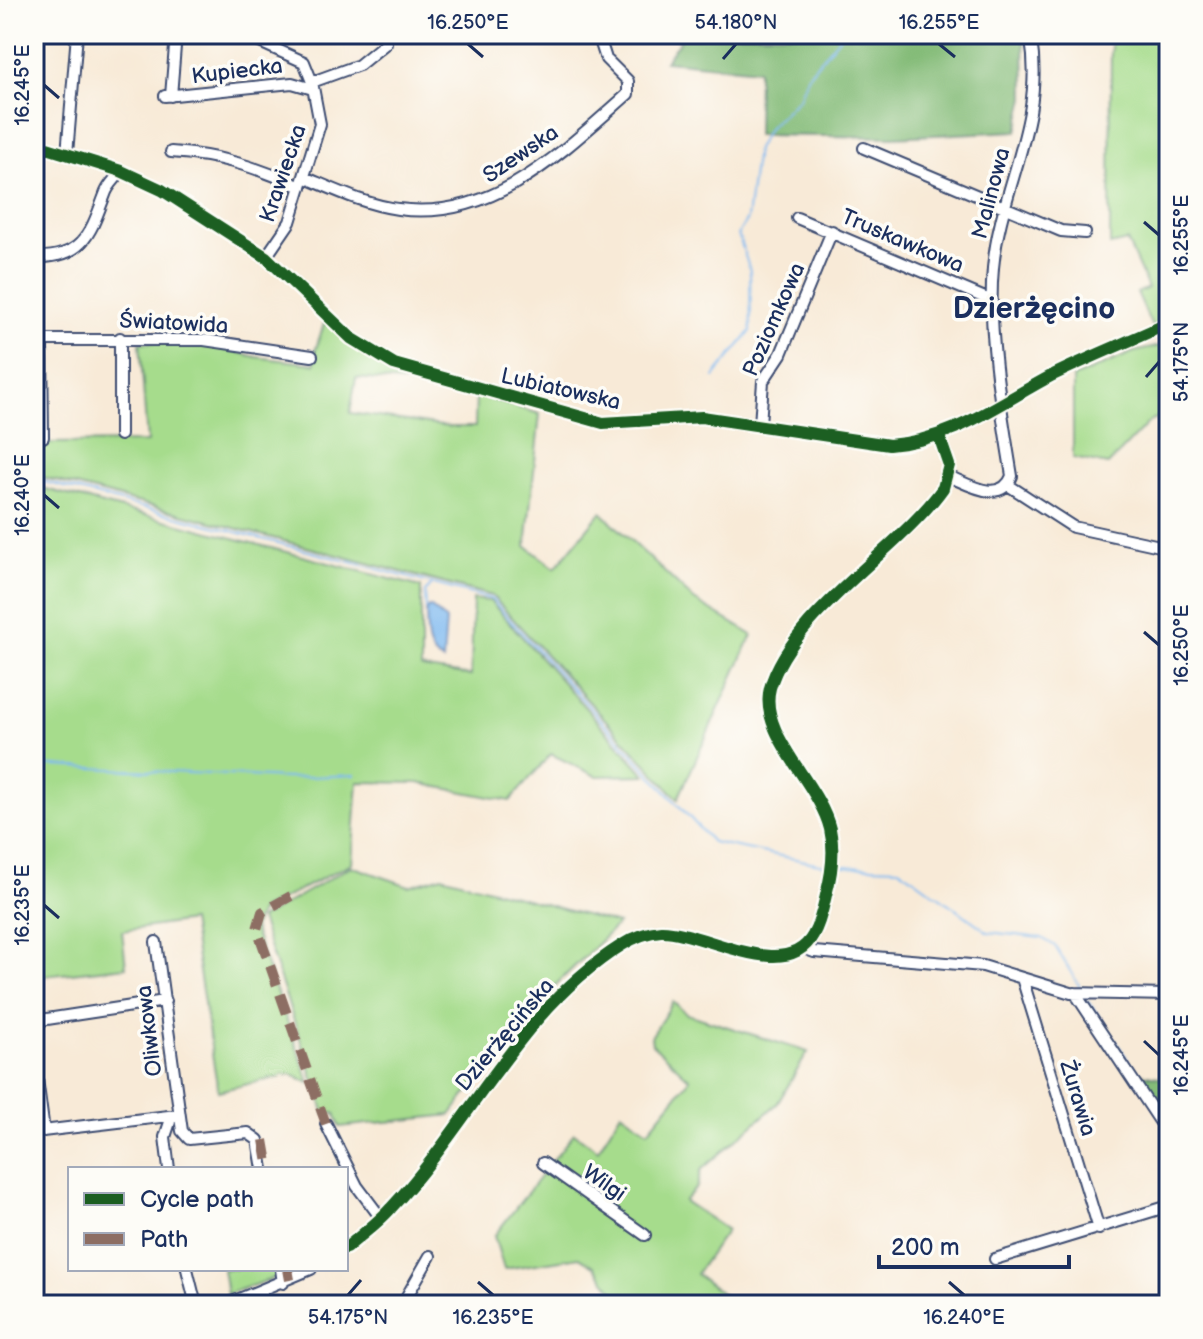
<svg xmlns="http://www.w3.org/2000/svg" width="1203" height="1339" viewBox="0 0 1203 1339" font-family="'Balsamiq Sans',sans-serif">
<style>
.green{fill:#a6dc8c;stroke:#608675;stroke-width:2}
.forest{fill:#84bc78;stroke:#50766b;stroke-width:2}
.water{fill:#7fb9f0;stroke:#4d74a7;stroke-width:2}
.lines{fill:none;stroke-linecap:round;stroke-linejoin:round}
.stream{stroke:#7fb9f0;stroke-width:2}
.minor-casing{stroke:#3c4b70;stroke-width:14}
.minor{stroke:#fff;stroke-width:10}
.quiet{stroke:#8d6e63;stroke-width:10;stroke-dasharray:20 10;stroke-linecap:butt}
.cycleway-casing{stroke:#fdfcf7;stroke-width:17}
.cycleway{stroke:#1b5e20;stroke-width:12}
.ticks{fill:none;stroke:#1b2f5e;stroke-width:3}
.labels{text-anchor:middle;stroke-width:7;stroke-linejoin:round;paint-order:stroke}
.street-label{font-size:22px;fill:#1b2f5e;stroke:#fdfcf7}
.district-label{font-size:30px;font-weight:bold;fill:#1b2f5e;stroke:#fdfcf7}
.neatline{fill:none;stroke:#1b2f5e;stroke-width:3}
.ticks-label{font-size:20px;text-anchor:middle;fill:#1b2f5e}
</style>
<rect width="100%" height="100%" fill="#fdfcf7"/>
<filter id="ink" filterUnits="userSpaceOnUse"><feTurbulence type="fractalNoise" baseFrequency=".0125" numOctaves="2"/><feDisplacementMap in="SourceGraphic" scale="16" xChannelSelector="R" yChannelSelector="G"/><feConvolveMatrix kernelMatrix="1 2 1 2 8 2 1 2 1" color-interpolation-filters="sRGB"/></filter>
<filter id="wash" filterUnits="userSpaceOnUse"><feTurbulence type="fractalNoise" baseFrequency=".006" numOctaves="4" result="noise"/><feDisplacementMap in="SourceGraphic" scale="32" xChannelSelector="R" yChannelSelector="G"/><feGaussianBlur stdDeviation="1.8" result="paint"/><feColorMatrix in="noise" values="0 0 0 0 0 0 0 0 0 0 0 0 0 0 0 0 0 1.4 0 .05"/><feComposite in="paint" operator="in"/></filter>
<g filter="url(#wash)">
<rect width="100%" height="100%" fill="#f8ead7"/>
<path class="green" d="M1111,34H1169V319L1152,327L1137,293L1148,288L1127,241L1110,245Z
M325,321C355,349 384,366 424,378V384L356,378L350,413L449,427H475L476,395L540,414L526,546L555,568L601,512L694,600L752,635L678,799L492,596L34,475V440L49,443L147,442L140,342L200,343L256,357L315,364V351Z
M1169,344V412L1150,421L1108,465L1073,458V378L1134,352Z
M34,486L421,587V668L471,676L473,599L490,601L646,775L596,776L551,754L510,801L418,783L358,782L352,863L261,910L253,928L310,1083L291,1074L218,1091L191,921L122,931L126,967L34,977Z
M351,866L409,886L442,876L618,924L526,1014L451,1115L340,1127L335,1113L325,1114L260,919Z
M673,1002L687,1014L808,1052L777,1104L701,1170L697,1187L684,1201L727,1230L696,1274L737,1305H625L594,1266L579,1257L504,1269L494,1236L574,1133L598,1150L621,1112L648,1131L690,1079L652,1044L651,1037Z
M223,1269H276L278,1277L227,1294Z"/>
<path class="forest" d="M653,34H1024L1025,98L1017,131L892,137L757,135L758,70L665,61L681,39Z
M1141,1074L1169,1079V1114Z"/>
<path class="water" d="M430,607L446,620L443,661C424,653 427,627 426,609Z"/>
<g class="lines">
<path class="stream" d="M714,377L751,331L750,271L738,234L747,219L756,149L769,127L799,98L808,75L842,34
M34,479L491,599L712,842L825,865
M426,609L425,592L432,585
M34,765L287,778L355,775
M841,866L899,868L988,932L1042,938L1055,946L1080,987
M1088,1001L1169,1120"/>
</g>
</g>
<g filter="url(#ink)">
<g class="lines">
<defs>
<path id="minor" d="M251,38L304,62L312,82L320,124L290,222L266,257
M312,82L359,65L386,43
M165,96L292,83L313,89
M171,96L176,34
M34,144L121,171L162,190L266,257L351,338L394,364L603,423L702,417L889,445C951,441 998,404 1051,376C1089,357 1130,341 1169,323
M864,148L1061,231L1085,233
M171,152C219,155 257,167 301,187
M67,154L77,34
M304,177C333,189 366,205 398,209C493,222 562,152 628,94V81L606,59L598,34
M797,218L992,301
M34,257C85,259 91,231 106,192C110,183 116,179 121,171
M120,338V435
M34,340H204L312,356
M42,340L43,437
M760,425L763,381L781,354L832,231
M948,476C968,484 1001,505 1012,476C1002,415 987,329 993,268C1000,189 1045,121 1031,40
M1008,485L1073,527L1169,548
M156,942L182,1131L189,1139L248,1133L258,1140L263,1169
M803,948L814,952L983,966L1071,993L1169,995
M1022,978L1099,1229
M1075,993L1169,1135
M34,1021L165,1001
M34,1056L44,1131
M326,1124L357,1186L381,1218
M34,1132L177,1115
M543,1163L645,1235
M169,1169L165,1137L171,1119L177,1115
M346,1248C361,1235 378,1223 391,1208C471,1123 520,1009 622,945C633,938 647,932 661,931C702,930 786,985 813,935C820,923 823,908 826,895C832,873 835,851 830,829C819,783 758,734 770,688C790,615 900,549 943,488L949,465L939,436
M995,1259L1169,1206
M187,1269L196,1305
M281,1269L283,1283
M261,1293L267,1305
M225,1305L311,1269
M409,1305L407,1296L430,1256"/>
</defs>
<use href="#minor" class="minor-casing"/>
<use href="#minor" class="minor"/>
<path class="quiet" d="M1030,34L1031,40
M291,896L262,912L257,929L326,1124
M264,1140L269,1169
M288,1269L290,1280"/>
<defs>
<path id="cycleway" d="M34,144L121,171L162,190L266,257L351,338L394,364L603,423L702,417L889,445C951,441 998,404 1051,376C1089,357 1130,341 1169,323
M346,1248C361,1235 378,1223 391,1208C471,1123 520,1009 622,945C633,938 647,932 661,931C702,930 786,985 813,935C820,923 823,908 826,895C832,873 835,851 830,829C819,783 758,734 770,688C790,615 900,549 943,488L949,465L939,436"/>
</defs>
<use href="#cycleway" class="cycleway-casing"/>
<use href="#cycleway" class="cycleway"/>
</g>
</g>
<path class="ticks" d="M468,44L483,57M939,44L955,57M723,59L736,44M44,85L59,98M1144,222L1159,235M1146,377L1159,362M44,495L59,508M1144,632L1159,645M44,905L59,918M1144,1041L1159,1055M478,1282L493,1295M949,1282L964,1295M348,1295L361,1280"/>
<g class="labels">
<g class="street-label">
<text transform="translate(237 70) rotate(-7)" y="8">Kupiecka</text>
<text transform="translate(520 153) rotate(-34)" y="8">Szewska</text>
<text transform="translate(282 173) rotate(-71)" y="8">Krawiecka</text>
<text transform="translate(990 193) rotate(-75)" y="8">Malinowa</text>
<text transform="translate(903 240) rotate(23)" y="8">Truskawkowa</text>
<text transform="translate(773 319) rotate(-66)" y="8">Poziomkowa</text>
<text transform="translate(174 322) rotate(3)" y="8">Światowida</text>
<text transform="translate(561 388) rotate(13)" y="8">Lubiatowska</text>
<text transform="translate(148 1031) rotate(-97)" y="8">Oliwkowa</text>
<text transform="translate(504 1034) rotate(-50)" y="8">Dzierżęcińska</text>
<text transform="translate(1079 1098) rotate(73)" y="8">Żurawia</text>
<text transform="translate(605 1182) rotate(35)" y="8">Wilgi</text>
</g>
<g class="district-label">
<text x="1034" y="318">Dzierżęcino</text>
</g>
</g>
<rect width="1203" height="1339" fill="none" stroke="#fdfcf7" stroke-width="88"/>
<rect x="68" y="1167" width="280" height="104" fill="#fdfcf7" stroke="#a3aaba" stroke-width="2"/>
<rect x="84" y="1193" width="40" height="12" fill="#1b5e20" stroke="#a3aaba" stroke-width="2"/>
<text x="140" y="1207" font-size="24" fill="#1b2f5e">Cycle path</text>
<rect x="84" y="1233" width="40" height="12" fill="#8d6e63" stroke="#a3aaba" stroke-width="2"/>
<text x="140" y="1247" font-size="24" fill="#1b2f5e">Path</text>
<path d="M879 1255v12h190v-12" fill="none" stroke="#1b2f5e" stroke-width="4"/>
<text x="891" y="1255" font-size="24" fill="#1b2f5e" stroke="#fdfcf7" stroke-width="6" paint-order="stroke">200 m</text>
<rect x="44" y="44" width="1115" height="1251" class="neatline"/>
<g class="ticks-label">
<text x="468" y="29">16.250°E</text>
<text x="736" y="29">54.180°N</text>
<text x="939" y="29">16.255°E</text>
<text transform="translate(22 85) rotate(-90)" y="7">16.245°E</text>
<text transform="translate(1181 235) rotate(-90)" y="7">16.255°E</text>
<text transform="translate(1181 362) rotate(-90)" y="7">54.175°N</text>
<text transform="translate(22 495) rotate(-90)" y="7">16.240°E</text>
<text transform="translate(1181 645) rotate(-90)" y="7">16.250°E</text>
<text transform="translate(22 905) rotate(-90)" y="7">16.235°E</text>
<text transform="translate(1181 1055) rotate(-90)" y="7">16.245°E</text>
<text x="348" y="1324">54.175°N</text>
<text x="493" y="1324">16.235°E</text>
<text x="964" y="1324">16.240°E</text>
</g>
</svg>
